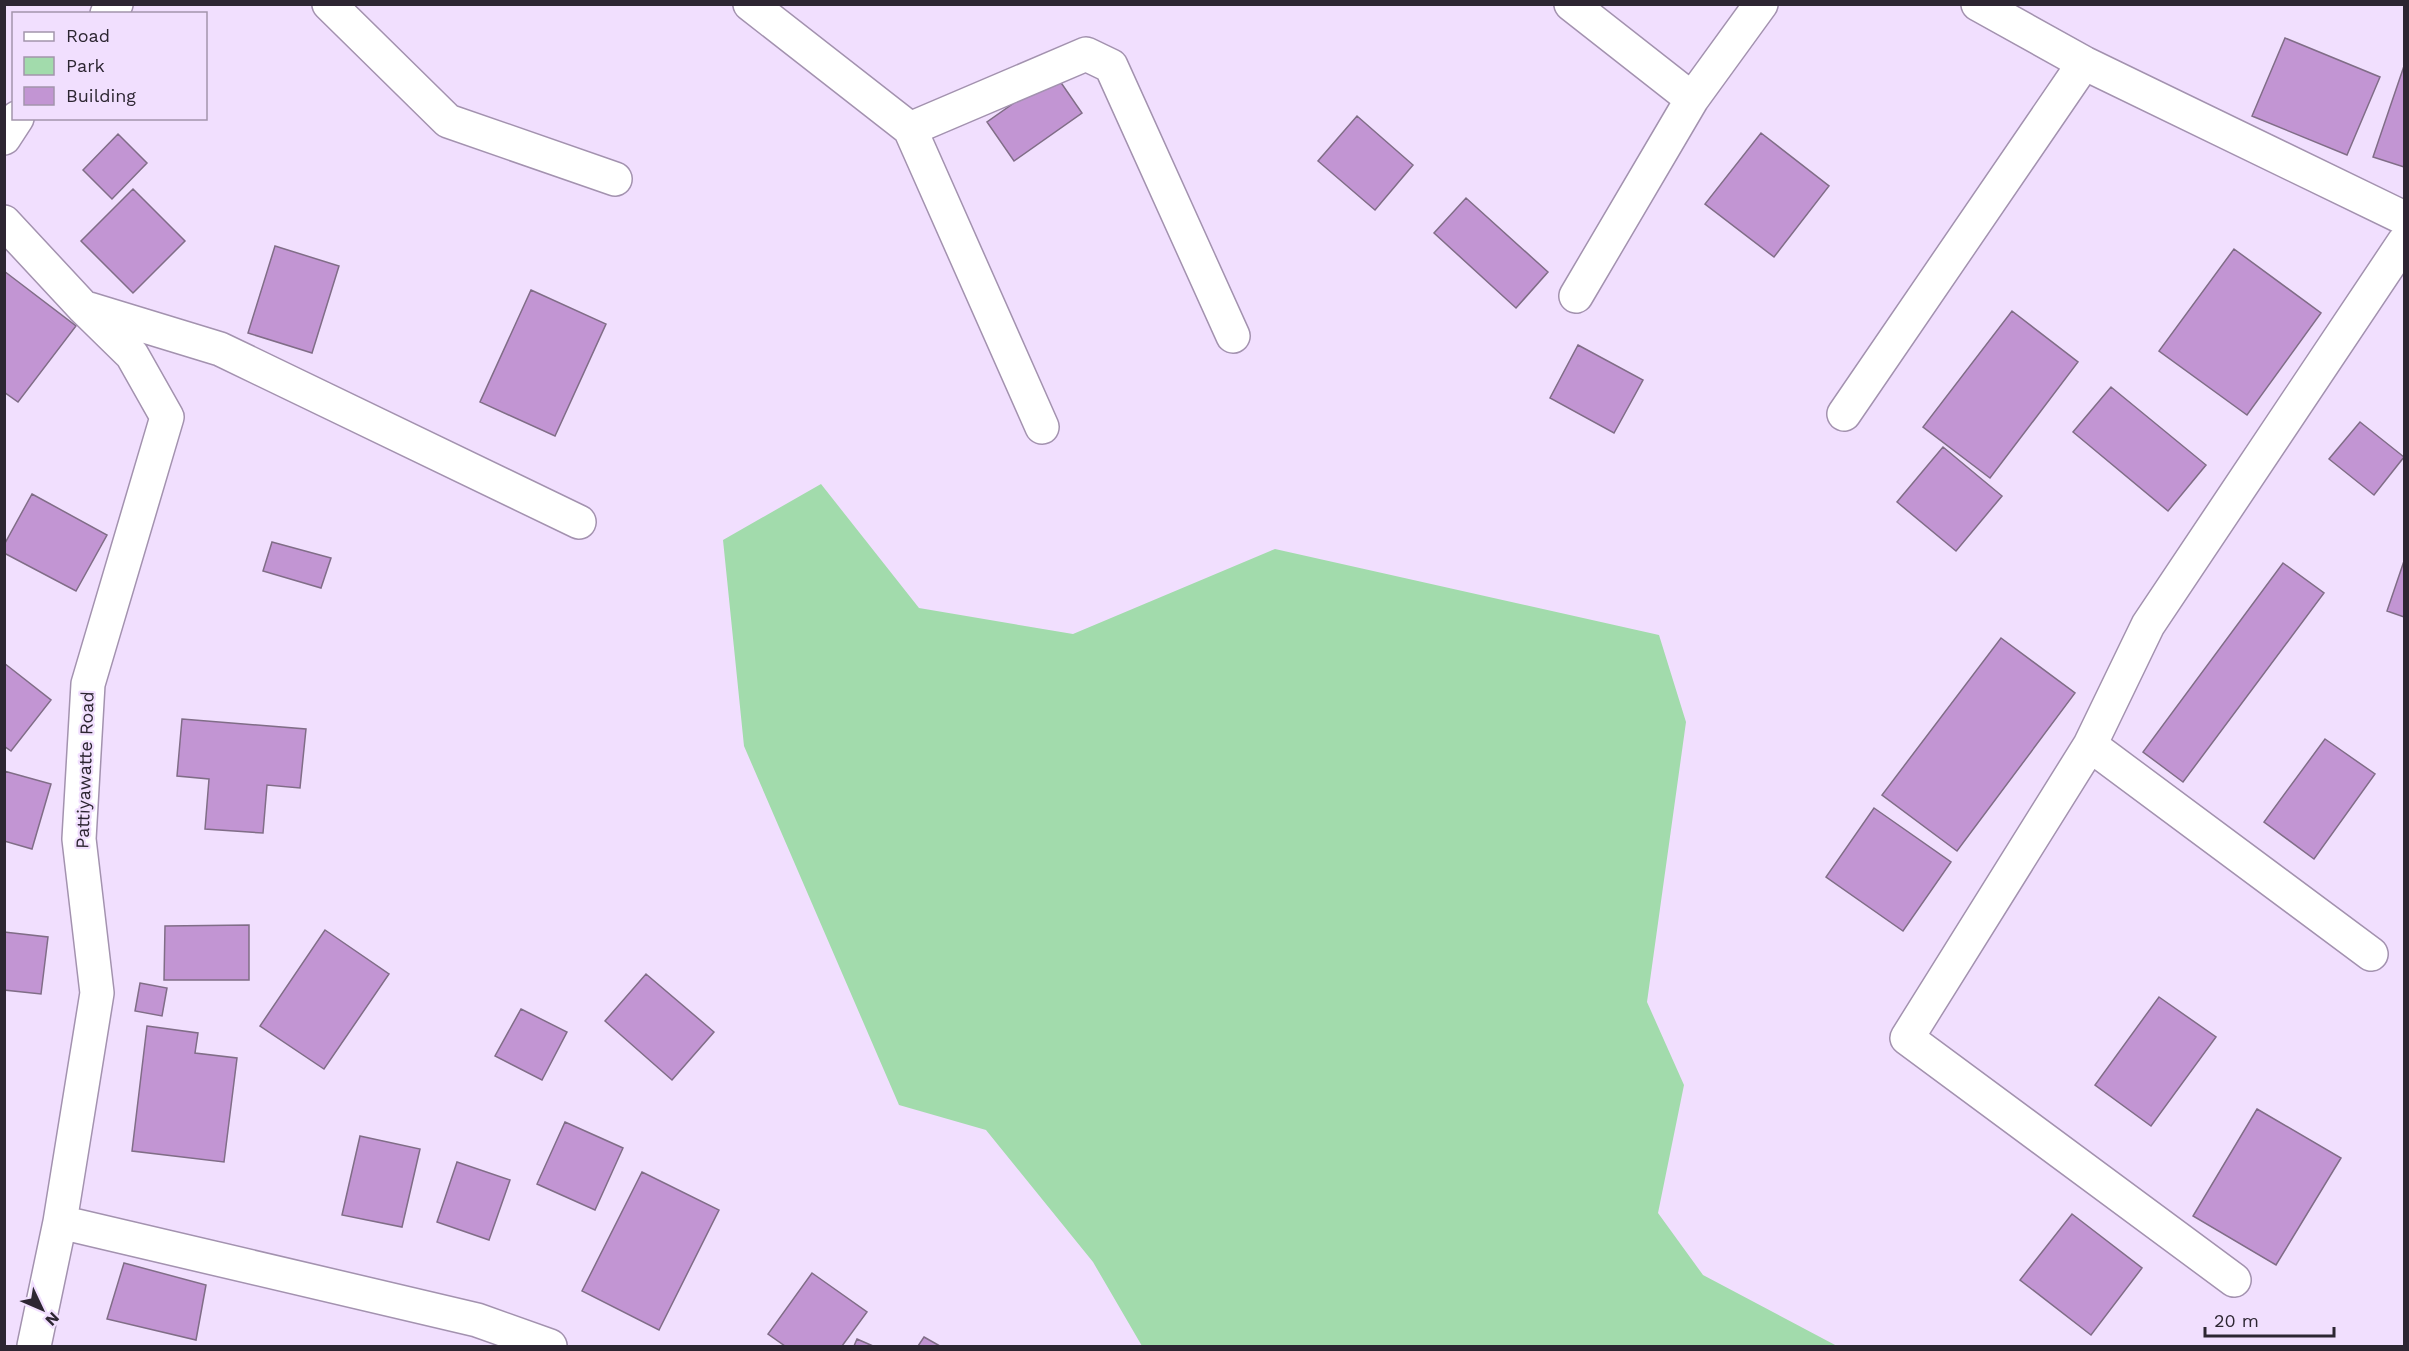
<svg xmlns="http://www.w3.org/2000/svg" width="2409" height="1351" viewBox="0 0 2409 1351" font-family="'Work Sans',sans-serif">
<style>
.green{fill:#a2dbac}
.building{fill:#c295d3;stroke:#806d87;stroke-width:1.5}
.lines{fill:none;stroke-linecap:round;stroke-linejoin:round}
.street-casing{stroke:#a392af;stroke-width:36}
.street{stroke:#fff;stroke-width:33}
.labels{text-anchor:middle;stroke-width:4.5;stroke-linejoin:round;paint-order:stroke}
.street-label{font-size:18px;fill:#2d2632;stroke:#f1dffe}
</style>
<rect width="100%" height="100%" fill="#f1dffe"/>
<path class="green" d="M821,484L919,608L1073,634L1275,549L1659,635L1686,722L1647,1002L1684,1085L1658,1213L1703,1275L1837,1346H1142L1093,1262L986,1130L899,1105L744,746L723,540Z"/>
<path class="building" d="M2285,38L2380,77L2347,155L2252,116Z
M2404,66V167L2373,157Z
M1055,74L1082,113L1014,161L987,122Z
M1357,116L1413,165L1375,210L1318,161Z
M1761,133L1829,186L1774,257L1705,204Z
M118,134L147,163L112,199L83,170Z
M133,189L185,241L133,293L81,241Z
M1466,198L1548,272L1516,308L1434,233Z
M275,246L339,266L312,353L248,333Z
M2234,249L2321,313L2247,415L2159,351Z
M4,271L76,326L18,402L4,392Z
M531,290L606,324L555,436L480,402Z
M2012,311L2078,362L1990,478L1923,427Z
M1578,345L1643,380L1614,433L1550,398Z
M2111,387L2206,465L2168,511L2073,432Z
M2360,422L2404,457L2374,495L2329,459Z
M1943,447L2002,496L1956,551L1897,502Z
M32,494L107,535L76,591L4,553V545Z
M272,542L331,558L321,588L263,571Z
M2404,561V617L2387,611Z
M2283,563L2324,593L2183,782L2143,752Z
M2001,638L2075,693L1957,851L1882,795Z
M4,663L51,700L11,751L4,746Z
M182,719L306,729L300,788L267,785L263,833L205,829L209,779L177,776Z
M2325,739L2375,774L2314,859L2264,822Z
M4,771L51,784L32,849L4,841Z
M1874,808L1951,862L1903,931L1826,877Z
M249,925V980H164L165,926Z
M325,930L389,974L324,1069L260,1026Z
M4,932L48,937L41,994L4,990Z
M646,974L714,1032L672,1080L605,1021Z
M140,983L167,988L162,1016L135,1011Z
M2159,997L2216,1037L2151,1126L2095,1085Z
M521,1009L567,1032L542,1080L495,1056Z
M147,1026L198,1033L195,1053L237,1058L224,1162L132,1151Z
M2257,1109L2341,1158L2276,1265L2193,1216Z
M565,1122L623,1148L595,1210L537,1184Z
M360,1136L420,1149L402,1227L342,1215Z
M457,1162L510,1180L489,1240L437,1222Z
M642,1172L719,1210L659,1330L582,1291Z
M2072,1214L2142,1268L2091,1335L2020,1280Z
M124,1263L206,1285L196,1340L107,1319Z
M812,1273L867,1312L842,1346H785L768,1334Z
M924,1337L940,1346H918Z
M857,1339L873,1346H854Z"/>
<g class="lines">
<defs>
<path id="street" d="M329,4L448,121L615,179
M750,4L910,129
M1571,4L1692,99
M1978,4L2084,63L2404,218
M107,14L116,4
M4,138L17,118
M4,222L84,308L132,355L167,417L88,684L79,839L97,993L60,1222L34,1346
M1576,296L1692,99L1761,4
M89,309L220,349L579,522
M1844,414L2084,63
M1042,427L910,129L1086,54L1111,66L1233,336
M2090,745L2371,954
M60,1222L477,1320L550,1346
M2234,1280L1907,1038L2090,745L2148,625L2404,242"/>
</defs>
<use href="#street" class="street-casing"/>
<use href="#street" class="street"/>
</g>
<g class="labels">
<g class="street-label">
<text transform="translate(85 770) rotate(-88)" y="6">Pattiyawatte Road</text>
</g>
</g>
<rect width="2409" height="1351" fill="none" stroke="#2d2632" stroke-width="12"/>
<rect x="12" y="12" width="195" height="108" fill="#f1dffe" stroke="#a395ac" stroke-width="1.5"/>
<rect x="24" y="32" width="30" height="9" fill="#ffffff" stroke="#a395ac" stroke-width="1.5"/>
<text x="66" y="42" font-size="18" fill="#2d2632">Road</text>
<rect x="24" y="57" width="30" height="18" fill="#a2dbac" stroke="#a395ac" stroke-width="1.5"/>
<text x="66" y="72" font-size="18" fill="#2d2632">Park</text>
<rect x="24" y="87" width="30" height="18" fill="#c295d3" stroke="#a395ac" stroke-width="1.5"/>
<text x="66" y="102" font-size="18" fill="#2d2632">Building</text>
<g transform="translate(42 1309) rotate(134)" stroke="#f1dffe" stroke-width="4.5" paint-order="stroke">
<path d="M0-4.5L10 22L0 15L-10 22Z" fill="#2d2632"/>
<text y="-9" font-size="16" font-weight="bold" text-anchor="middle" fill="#2d2632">N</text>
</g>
<path d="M2205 1327v9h129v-9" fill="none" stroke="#2d2632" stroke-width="3"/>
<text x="2214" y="1327" font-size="18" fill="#2d2632" stroke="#f1dffe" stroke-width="4.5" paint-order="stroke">20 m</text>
</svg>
